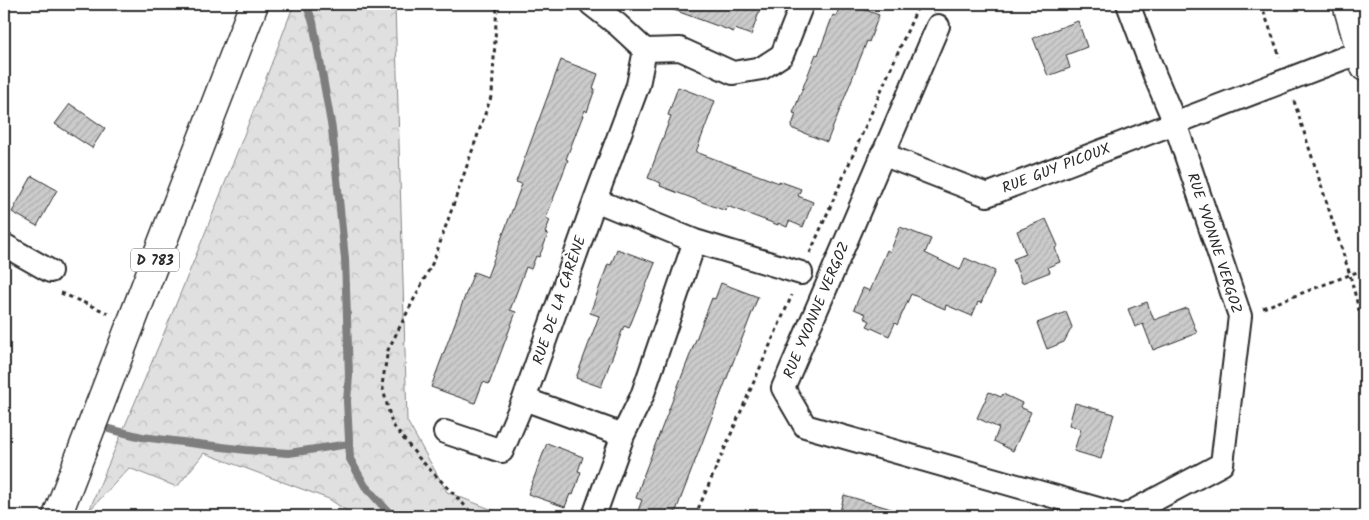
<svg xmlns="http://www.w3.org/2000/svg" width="1369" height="520" viewBox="0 0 1369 520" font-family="Kalam,sans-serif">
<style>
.forest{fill:url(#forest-crowns);stroke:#868686}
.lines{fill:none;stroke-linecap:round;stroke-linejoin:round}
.stream{stroke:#7e7e7e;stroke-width:8}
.building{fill:url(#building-hatch);stroke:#2b2b2b}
.street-casing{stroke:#2b2b2b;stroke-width:26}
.secondary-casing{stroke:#2b2b2b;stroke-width:31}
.primary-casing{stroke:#2b2b2b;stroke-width:31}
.path{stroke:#2b2b2b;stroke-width:3;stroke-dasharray:4 4;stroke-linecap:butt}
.street{stroke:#fff;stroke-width:22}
.secondary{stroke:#fff;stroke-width:28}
.primary{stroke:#fff;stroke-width:28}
.labels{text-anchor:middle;stroke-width:5;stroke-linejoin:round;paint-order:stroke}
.shield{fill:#fff;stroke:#6b6b6b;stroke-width:1}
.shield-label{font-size:14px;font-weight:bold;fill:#2b2b2b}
.street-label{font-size:15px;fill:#2b2b2b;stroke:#fff}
</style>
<defs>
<pattern id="forest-crowns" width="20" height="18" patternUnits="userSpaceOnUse" patternTransform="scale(1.25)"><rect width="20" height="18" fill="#e0e0e0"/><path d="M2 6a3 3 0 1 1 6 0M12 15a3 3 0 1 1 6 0" fill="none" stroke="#c0c0c0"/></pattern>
<pattern id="building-hatch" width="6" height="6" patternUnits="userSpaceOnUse" patternTransform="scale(1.25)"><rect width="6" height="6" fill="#cbcbcb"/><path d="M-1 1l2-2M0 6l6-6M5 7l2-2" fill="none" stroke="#aeaeae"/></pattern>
</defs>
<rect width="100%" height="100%" fill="#fff"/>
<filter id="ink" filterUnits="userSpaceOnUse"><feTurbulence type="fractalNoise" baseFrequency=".02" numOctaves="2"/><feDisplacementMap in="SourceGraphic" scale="10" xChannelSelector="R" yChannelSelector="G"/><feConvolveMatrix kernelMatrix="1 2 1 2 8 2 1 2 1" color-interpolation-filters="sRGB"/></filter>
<g filter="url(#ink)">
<path class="forest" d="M294,4H395L407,421L447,492L508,516H354L329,499L204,453L177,487L129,468L89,511C110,459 133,408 154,357C203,240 250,122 294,4Z"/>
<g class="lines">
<path class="stream" d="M306,4L313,22L332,129L345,259L349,376L347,401L350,459L365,486L392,516
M109,429L142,437L246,450L289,453L349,444"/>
</g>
<path class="building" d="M664,4H762L751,35L735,29L734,32L663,6Z
M841,4H850L879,15L869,42L867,41L827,142L791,128L796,114L793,113L816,54L818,55L833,15L836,16Z
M1078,21L1087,47L1066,55L1070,68L1048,76L1033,38Z
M561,60L598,74L593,88L595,89L587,112L585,110L566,159L568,160L546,218L550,220L545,233L548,234L544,245L539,257L536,256L531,269L526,267L510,310L516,312L489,384L483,382L475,403L431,387L474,272L487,277L522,184L516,182Z
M678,87L715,101L696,152L779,183V181L801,189L798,196L813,202L803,227L789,221L787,227L778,223V225L727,206L726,211L660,186L661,183L648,178L671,116L668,115Z
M70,104L105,128L92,148L55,124Z
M32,176L57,190L37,226L12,212Z
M1046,219L1058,246L1055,248L1060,262L1048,267L1050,272L1022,283L1013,259L1026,254L1017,231Z
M900,227L931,239L925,253L960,270L965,258L995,271L981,303L978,302L972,316L946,305L945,309L911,294L897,325L895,323L889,336L867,326L870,321L864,318L866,314L854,309L863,288L870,291L887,250L890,252Z
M617,249L655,263L629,328L624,326L601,387L576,378L599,316L590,313L608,264L611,265Z
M721,283L758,297L674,516H636L642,500L636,498L644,474L712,298L715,299Z
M1147,302L1154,320L1187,308L1197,333L1153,350L1143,324L1135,327L1128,309Z
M1066,312L1072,327L1064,342L1047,349L1037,323Z
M989,392L1001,397L1003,394L1022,403L1020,407L1031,412L1013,451L994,441L999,428L977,418Z
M1075,403L1114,414L1101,459L1074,451L1081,429L1069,425Z
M547,443L583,457L578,471L581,472L573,495L570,494L565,507L528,494Z
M844,495L898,511V516H839Z"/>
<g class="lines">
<defs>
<path id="street" d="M938,26L783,388L805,426L1123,516
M645,50L680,49L733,73L762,68L782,55L802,4
M882,154L987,195L1344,58L1365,54
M595,200L695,241L801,273
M4,245L50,271
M524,399L623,435
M445,432L502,451L524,399L595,200L638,85L645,50L618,25L591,4
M594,516L623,435L642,396L695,241
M1124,516L1222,464L1240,316L1175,123L1155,76L1128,4"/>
<path id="secondary" d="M1347,4L1365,67"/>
<path id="primary" d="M57,516L254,4"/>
</defs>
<use href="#street" class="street-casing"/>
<use href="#secondary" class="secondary-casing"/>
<use href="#primary" class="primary-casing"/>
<path class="path" d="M1261,4L1280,57
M1294,101L1350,275L1365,333
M810,253L919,4
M61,293L108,313
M1263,308L1365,269
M477,516L471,512L418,457L392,424L382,385L388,350L434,260L492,94L497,4
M695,516L792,295"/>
<use href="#street" class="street"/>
<use href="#secondary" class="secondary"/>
<use href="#primary" class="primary"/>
</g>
</g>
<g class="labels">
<rect class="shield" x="131" y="248.5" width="48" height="23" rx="4"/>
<g class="shield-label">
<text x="155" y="265">D 783</text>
</g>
<g class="street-label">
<text transform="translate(1056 168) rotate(-21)" y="5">RUE GUY PICOUX</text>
<text transform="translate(1215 243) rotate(72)" y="5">RUE YVONNE VERGOZ</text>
<text transform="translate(559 300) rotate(-71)" y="5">RUE DE LA CARÈNE</text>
<text transform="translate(816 310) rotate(-67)" y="5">RUE YVONNE VERGOZ</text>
</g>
</g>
<rect width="1369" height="520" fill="none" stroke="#fff" stroke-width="20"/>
<rect x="10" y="10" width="1349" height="500" fill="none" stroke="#2b2b2b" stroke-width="2" filter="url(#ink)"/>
</svg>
